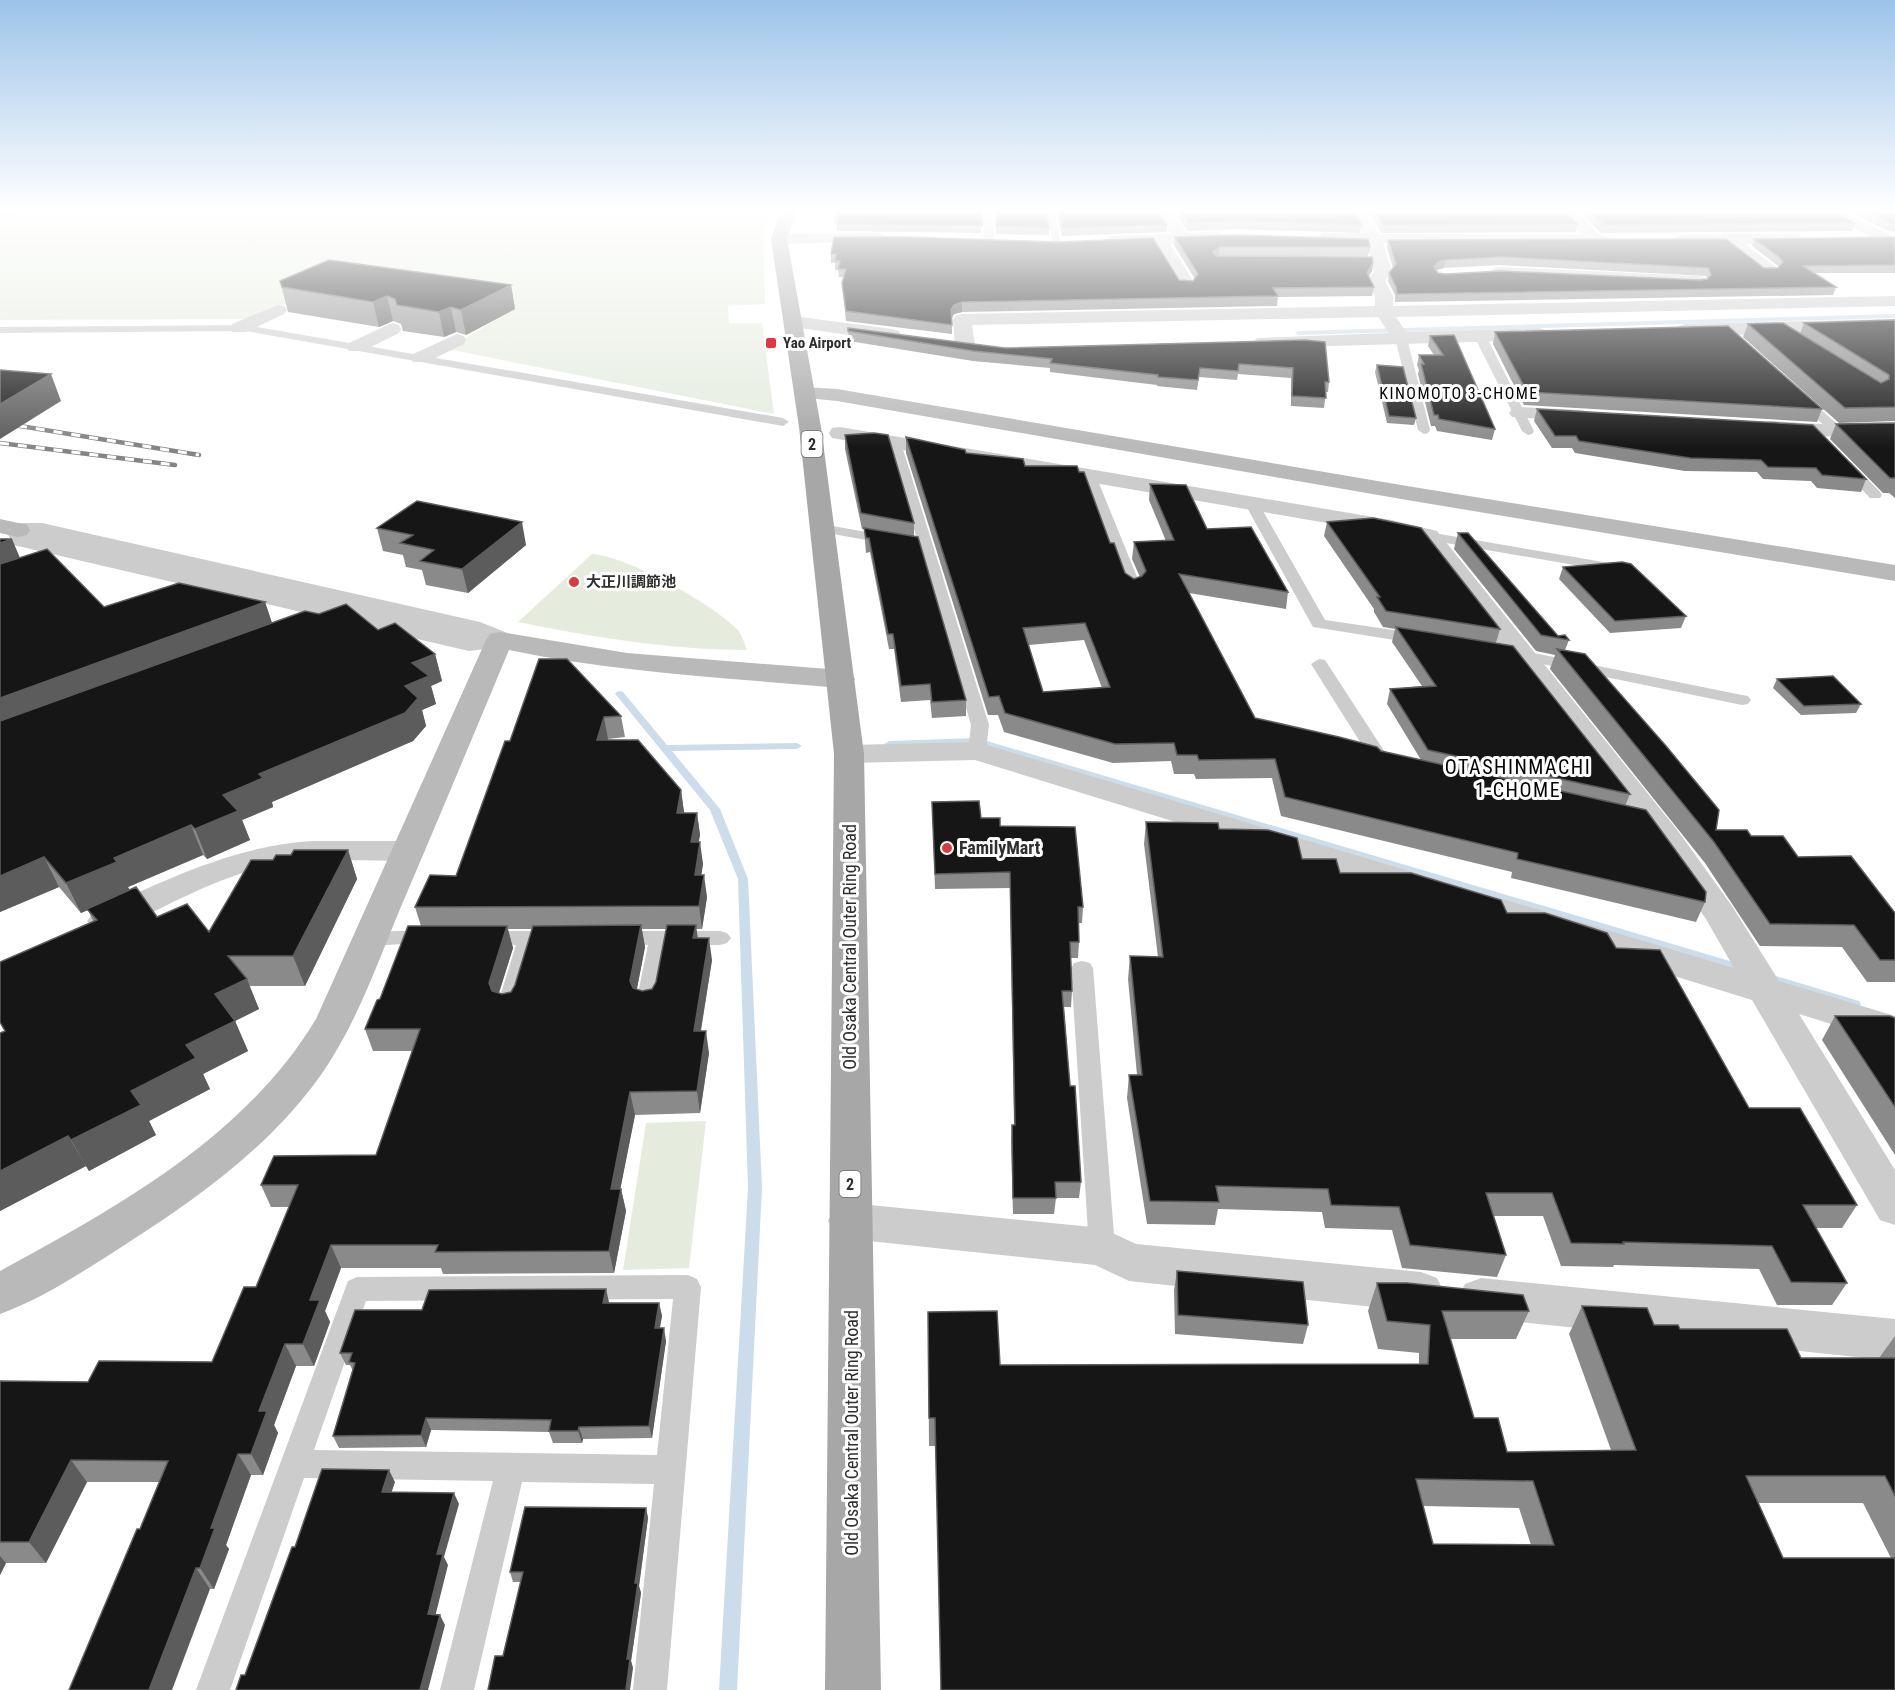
<svg xmlns="http://www.w3.org/2000/svg" width="1895" height="1690" viewBox="0 0 1895 1690" font-family="'Roboto Condensed','Noto Sans JP',sans-serif">
<style>
.green{fill:#e5ecde}
.lines{fill:none;stroke-linecap:round;stroke-linejoin:round}
.stream{fill:#cbddeb;fill-rule:evenodd}
.lane{fill:#ccc;fill-rule:evenodd}
.street{fill:#ccc;fill-rule:evenodd}
.secondary{fill:#b9b9b9;fill-rule:evenodd}
.primary{fill:#a7a7a7;fill-rule:evenodd}
.rail-casing{stroke:#848484;stroke-width:4.5}
.rail{stroke:#fff;stroke-width:3;stroke-dasharray:9;stroke-linecap:butt}
.wall{fill:#8a8a8a;fill-rule:evenodd}
.shaded-wall{fill:#5c5c5c}
.building{fill:#161616;stroke:#5c5c5c;stroke-width:1.5;fill-rule:evenodd}
.poi-dot{fill:#de393e;stroke:#fff;stroke-width:2}
.labels{text-anchor:middle;stroke-width:6;stroke-linejoin:round;paint-order:stroke}
.far-poi-label{font-size:15px;font-weight:bold;fill:#2f2f2f;stroke:#fff;text-anchor:start}
.far-neighbourhood-label{font-size:16px;letter-spacing:1.5px;fill:#000;stroke:#fff}
.shield{fill:#fff;stroke:#6d6d6d;stroke-width:1.5}
.shield-label{font-size:16px;font-weight:bold;fill:#2f2f2f}
.poi-label{font-size:18px;font-weight:bold;fill:#2f2f2f;stroke:#fff;text-anchor:start}
.street-label{font-size:18px;fill:#2f2f2f;stroke:#fff}
.neighbourhood-label{font-size:20px;letter-spacing:1.5px;fill:#000;stroke:#fff}
</style>
<rect width="100%" height="100%" fill="#fff"/>
<path class="green" d="M236,211H772L763,239L765,304L728,306L729,323H762L774,414L447,349L514,309L335,284L249,319L0,320V216Z
M592,554C627,556 711,603 737,629C742,634 744,643 747,650C670,650 593,637 518,622Z
M706,1121L689,1268L623,1270L646,1123Z"/>
<g class="lines">
<path class="stream" d="M1895,314V318L1298,335L1295,333L1298,331Z
M620,691L623,692L667,745L797,743L802,746L797,749L672,751L720,809L748,879L762,1188L737,1690H719L748,1188L738,879L710,810L617,696L615,694L617,692Z
M977,738L1750,967L1752,970L1750,973H1742L976,744L889,747L884,744L889,741Z
M1766,973L1859,1001L1861,1004L1859,1007L1855,1008L1762,980L1760,977L1762,974Z"/>
<path class="lane" d="M983,211H993L994,242L989,245L984,242Z
M1046,211H1055L1061,245L1053,243Z
M246,325L783,418L789,422L783,426L246,331L0,333V327Z
M1480,333L1486,336L1534,431L1532,434L1528,435L1522,431L1474,336Z
M1401,335L1407,338L1430,430L1428,433L1424,434L1418,430L1395,338Z
M1799,393L1803,394L1842,428L1844,431L1842,434H1834L1795,400L1793,397Z
M895,439L901,443L989,725L986,751L983,755H971L968,751L971,725L889,443Z
M1846,461L1851,462L1880,492L1882,495L1880,498H1870L1841,468L1839,465L1841,462Z
M1089,472L1096,476L1142,589L1139,592L1134,594L1126,589L1082,476Z
M1252,500L1259,504L1325,620L1420,634L1426,636L1428,639L1426,642L1420,644L1313,627L1245,504Z
M822,524L888,536L895,540L888,544L817,531L815,528Z
M1428,532L1621,565L1628,569L1621,573L1423,539L1421,536L1423,533Z
M1514,649L1742,695L1748,696L1751,700L1748,704L1742,705L1508,657L1506,654Z
M1319,659L1325,660L1390,760L1396,765L1393,769H1381L1374,764L1311,664Z
M430,930L437,932L441,937L437,942L370,946L363,944L359,939L363,934L370,932Z
M483,931H556L563,933L567,938L563,943L537,945L516,1012L508,1014L500,1012L497,1006L516,945L476,943L472,938L476,933Z
M618,931H720L727,933L731,938L727,943L720,945H669L658,1003L655,1009L647,1011L639,1009L636,1003L648,945L611,943L607,938L611,933Z
M1082,961L1090,963L1093,968L1115,1247L1111,1255L1102,1258L1093,1255L1089,1247L1071,968L1074,963Z
M688,1275L697,1279L701,1287L667,1690H633L654,1484L522,1482L474,1690H440L493,1481L304,1478L230,1690H196L348,1281L357,1277ZM673,1299L657,1455L314,1450L366,1301Z"/>
<path class="street" d="M0,211H29L21,216L0,217Z
M1154,211H1186L1183,214L1173,216L1187,233L1218,232L1226,237L1218,242L1170,244L1195,284L1192,288H1180L1154,244L1111,246L1103,241L1111,236L1171,234Z
M1352,211H1368L1379,234L1582,235L1559,211H1576L1600,235L1608,237L1610,240L1602,245L1383,243L1392,272L1385,281L1393,296V306L1895,296V306L1396,317L1406,332L1539,328L1546,330L1548,334L1546,338L1539,340L1264,348L1257,346L1254,342L1257,338L1389,333L1378,317L972,325L975,345L972,349H958L955,345L953,320L955,316L962,314L1375,306V296L1367,281L1374,272L1367,243H1324L1316,238L1324,233H1363Z
M1821,211H1842L1889,234L1891,237L1883,242L1877,240Z
M880,233L888,238L886,241L779,244L771,239L779,234Z
M1728,234H1797L1805,239L1797,244H1745L1775,266L1778,270L1775,274H1763L1725,244L1681,245L1673,240L1681,235Z
M1500,267L1698,276L1704,277L1707,281L1704,285L1698,286L1494,276L1491,272L1494,268Z
M278,305L284,306L287,310L284,314L246,332H232L230,328L232,324Z
M793,316L892,329L899,331L901,335L899,339L892,341L786,326L784,322L786,318Z
M1895,319V331L1686,336L1679,334L1677,330L1679,326L1686,324Z
M392,323L399,325L401,329L399,333L363,351H349L346,347L349,343Z
M457,334L464,336L466,340L464,344L427,362H413L410,358L413,354Z
M1519,407L1582,410L1589,412L1593,416L1589,420L1582,422L1512,417L1509,413L1512,409Z
M1771,421L1838,425L1895,423V435L1838,437L1763,432L1760,427L1763,422Z
M840,427L1391,520L1437,531L1678,831L1732,906L1779,981L1895,1016V1044L1799,1014L1895,1170V1225L1880,1220L1752,1000L975,760L849,763L838,760L834,754L838,748L849,745L977,742L1734,968L1706,919L1654,845L1419,541L1391,534L832,438L829,433L832,428Z
M18,523H42L480,622L510,634L514,640L510,646L469,651L22,547L13,545L6,530L9,525Z
M312,841H408L420,844L425,851L420,858L408,861C359,861 309,857 261,868C211,880 164,908 117,929L105,933L93,929L87,921L93,913C164,881 232,846 312,841Z
M850,1203L1102,1228L1136,1244L1421,1272L1437,1278L1444,1292L1437,1306L1421,1312L1129,1281L1095,1265L850,1239L835,1234L828,1221L835,1208Z
M1481,1278L1895,1319V1361L1481,1318L1465,1312L1458,1298L1465,1284Z"/>
<path class="secondary" d="M804,387L837,389L1407,486L1895,565V581L1407,500L837,401L797,397L794,393L797,389Z
M0,519L27,525L30,530L27,535L18,537L0,533Z
M500,632L627,653L841,670L851,673L855,679L851,685L841,688C730,678 619,673 509,650C473,736 437,823 400,909C375,969 353,1034 312,1087C263,1151 194,1201 126,1244C87,1269 44,1298 0,1314V1271C118,1207 245,1137 316,1019L486,640L490,634Z"/>
<path class="primary" d="M781,211H797L787,239L821,427L864,754L881,1690H825L834,754L799,427L771,239Z"/>
<defs>
<path id="rail" d="M0,425L20,426L199,455
M0,443L175,465"/>
</defs>
<use href="#rail" class="rail-casing"/>
<use href="#rail" class="rail"/>
</g>
<path class="wall" d="M982,211L981,233L837,231V223H834V216Z
M995,211L1049,228V235L996,234Z
M1056,211H1157L1167,225V232L1062,236Z
M1178,211H1355L1362,225L1360,233L1237,229L1188,231L1177,217Z
M1369,211H1565L1578,224L1576,232L1381,233Z
M1579,211H1834L1855,223L1852,231L1601,233Z
M1847,211H1895V232L1886,230Z
M1175,237L1370,247L1368,256H1218L1373,263L1372,271L1368,277L1374,287L1372,296L1278,297L1277,306L962,312L954,314L952,318V334L846,321L843,292L842,283L844,277H839L838,270H835V263H831V254L1193,281L1195,279L1174,245Z
M1895,237V273H1815L1836,287L1833,295L1395,302V295L1388,281L1389,273L1393,268L1387,247L1388,240L1778,268L1779,267L1777,265L1752,246L1754,239ZM1499,265L1706,276L1707,279L1700,280L1445,274L1438,273L1436,270L1444,268Z
M280,281L511,285L515,309L466,335L456,332L444,337L403,331L401,324L393,321L379,327L288,312Z
M1895,320V421L1839,423L1743,337L1748,324L1800,334L1804,323Z
M848,328L1005,348L1305,340L1329,382L1328,392H1326L1324,408L1291,406V378L1238,374L1237,380L1199,377L1197,390L1157,386V385L1050,372V368L973,361L849,341Z
M1495,332L1822,409L1817,422L1524,405L1493,344Z
M1430,336L1495,429L1492,440L1437,431L1435,426H1431L1418,374L1419,370L1417,365L1419,355H1434L1428,346Z
M1377,365L1416,418L1414,425L1387,423L1375,372Z
M1537,409L1866,479L1861,492L1817,488L1811,481L1763,479L1757,472L1685,471L1575,453L1572,448H1552L1534,421Z
M1895,423V498L1889,493H1883L1830,439L1836,424Z
M845,435L914,523V537L966,700V716L932,718L930,700L901,702L894,649H889L870,552L866,553L864,529H862L845,449Z
M906,437L966,453L1025,466L1110,543L1125,573L1134,579L1140,577L1132,559L1134,542L1166,541L1149,500L1150,484L1288,592L1286,609L1189,593L1255,718L1381,751L1421,760L1387,704L1390,689L1422,686L1392,642L1395,629L1383,627L1374,612V609L1324,536L1327,522L1500,629L1496,643L1630,794L1625,806L1705,902L1696,922L1511,878L1512,872L1281,816L1272,778L1196,779L1194,774H1174L1171,761L1113,763L1004,732L998,715H988L906,453ZM1084,640L1102,688L1043,692L1029,645Z
M377,528L526,545L468,593L426,585L422,570L406,567L403,555L383,551Z
M1458,533L1558,636L1569,640L1565,650L1716,830L1751,836L1798,857L1895,913V982H1867L1842,947L1760,946L1705,863L1550,669L1555,655L1536,651L1454,549Z
M20,557L104,607L265,602L272,623L378,630L435,654L442,681L431,686L436,704L422,710L426,726L413,741L272,802L273,807L242,820L250,840L207,859L203,855L128,887L130,890L157,917L209,932L273,860L291,855L348,850L357,879L305,986H249L259,1009L235,1021L248,1051L203,1074L210,1089L149,1121L156,1135L89,1171L86,1166L0,1211V1033L5,1031L0,1023V962L93,921L88,910L81,913L59,887L0,912Z
M1563,567L1686,616L1681,628L1610,633L1559,579Z
M539,659L621,716L625,737L608,739L607,740L681,790L684,813H697L700,835L698,842L703,864L701,875L707,897L702,929H696L697,938L712,960L701,1031L709,1053L700,1113L635,1115L620,1189H621L626,1211L614,1273L443,1274L441,1268H341L325,1311L330,1322L314,1366H296L274,1425L278,1433L263,1475H251L226,1545L229,1549L214,1589H210L140,1529L159,1482H87L46,1563H6L0,1575V1381L88,1382L212,1362L256,1287L289,1207H271L261,1185L376,1155L412,1051H373L365,1029L380,999L421,926L415,907L456,876L510,741ZM508,929H533L515,985L511,992L502,994L499,993L513,948ZM642,929H667L656,982L652,989L642,991L637,989L645,947Z
M1777,679L1861,704L1856,713L1801,715L1773,688Z
M932,802L981,818L1000,826L1083,907L1082,923H1079V942L1078,958H1071L1072,991L1071,1007H1064L1070,1086L1081,1182L1079,1198H1056L1054,1214H1013L1011,1141L1012,1125H1014L1010,888L935,889Z
M1146,822L1219,829L1340,873L1507,913L1616,948L1749,1108L1857,1205L1842,1228H1816L1847,1283L1832,1305H1777L1759,1269L1614,1265L1613,1267L1561,1266L1543,1216H1494L1506,1255L1497,1277L1402,1268L1392,1230L1325,1228L1322,1212L1218,1209L1215,1225L1147,1224L1127,1098L1129,1075H1137L1128,979L1130,956L1158,957L1144,844Z
M1835,1016L1895,1018V1155L1822,1040Z
M1177,1271L1308,1325L1303,1344L1175,1334L1174,1290Z
M1377,1283L1529,1311L1516,1339H1450L1474,1418L1507,1452L1611,1450L1569,1334L1582,1306L1654,1325L1680,1329L1801,1358H1879L1895,1336V1690L936,1446H929L928,1312L1000,1365L1419,1364V1353L1378,1349L1368,1311ZM1758,1503H1863L1891,1558H1783ZM1423,1506L1519,1508L1531,1545L1433,1544Z
M606,1289L608,1303H659L662,1316L660,1328L666,1341L652,1438L583,1439L582,1443H553L549,1432L431,1430L426,1447L339,1448L333,1436L353,1371L350,1365H346L340,1353L422,1310Z
M646,1508L648,1518L639,1586L641,1593L631,1661L633,1668L520,1582H513L510,1572Z"/>
<path class="shaded-wall" d="M1220,247L1219,256L1212,260L1213,252Z
M1445,260L1444,268L1436,270L1434,267L1438,262Z
M1373,263L1372,271L1365,282L1367,273Z
M511,285L515,309L466,335L461,310Z
M387,296L393,321L379,327L373,302Z
M962,302V312L954,314L951,319V310L954,305Z
M451,307L456,332L444,337L439,312Z
M51,374L61,401L0,439V404Z
M522,522L526,545L468,593L462,569Z
M12,539L23,565L0,573V543Z
M265,602L274,629L0,731V698Z
M435,654L442,681L431,686L436,704L422,710L426,726L413,741L272,802L273,807L242,820L250,840L207,859L195,829L223,795L405,686L412,663Z
M604,717L608,739L601,762L597,740Z
M681,790L684,812L680,835L677,813Z
M697,813L700,835L695,864L691,842Z
M191,825L203,855L128,887L130,891L81,913L66,883L114,858Z
M700,842L703,864L698,897L695,875Z
M348,850L357,879L305,986L293,956Z
M44,857L59,887L0,912V876Z
M704,875L707,897L702,929L699,906Z
M641,925L645,947L634,1003L630,981Z
M696,925L699,947L693,938Z
M507,926L513,948L495,1005L489,983Z
M709,938L712,960L697,1053L694,1031Z
M247,979L259,1009L235,1021L248,1051L203,1074L210,1089L149,1121L156,1135L89,1171L71,1140L186,1045L215,994Z
M706,1031L709,1053L700,1113L697,1091Z
M630,1092L635,1115L616,1211L611,1189Z
M68,1136L86,1166L0,1211V1171Z
M621,1189L626,1211L614,1273L609,1251Z
M331,1245L341,1268L325,1311L330,1322L314,1366L303,1344L310,1300Z
M606,1289L609,1302L606,1316L603,1303Z
M659,1303L662,1316L657,1341L655,1328Z
M664,1328L666,1341L652,1438L649,1426Z
M285,1344L296,1366L274,1425L278,1433L263,1475L251,1454L259,1411Z
M426,1418L431,1430L426,1447L421,1435Z
M579,1427L583,1439L582,1443L578,1431Z
M238,1454L251,1475L226,1545L229,1549L214,1589L200,1568L211,1528Z
M71,1460L87,1482L46,1563L29,1542Z
M389,1470L395,1482L388,1503L382,1492Z
M454,1493L459,1504L444,1557L448,1565L433,1625L428,1614L437,1554Z
M646,1508L648,1518L639,1586L641,1593L631,1661L633,1668L630,1690H626L627,1659L635,1583Z
M0,1556L6,1563L0,1575Z
M196,1568L210,1589L172,1690H149Z
M440,1615L445,1625L428,1690H420Z"/>
<path class="building" d="M835,211H982V226L837,224L839,216H834Z
M996,211H1046L1049,228L996,226Z
M1058,211H1157L1167,225L1062,228Z
M1179,211H1355L1362,225L1238,221L1189,223Z
M1375,211H1565L1578,224L1383,225Z
M1588,211H1834L1855,223L1603,225Z
M1865,211H1895V224L1888,222Z
M1238,235L1368,239L1370,247H1220L1213,252L1216,256L1372,257L1373,263L1367,273L1374,287L1273,288L1278,296L962,302L954,305L951,310L952,325L846,311L842,283L846,269H838L840,261H835L836,254H831L834,237H908L1058,242L1153,238L1179,280L1193,281L1198,274L1175,237Z
M1895,237V265L1803,266L1836,287L1397,294L1396,287L1389,273L1396,264L1388,240L1726,239L1764,268H1778L1783,262L1779,257L1754,239ZM1501,257L1708,268L1711,275L1707,279L1700,280L1501,271L1445,274L1438,273L1434,267L1438,262L1445,260Z
M329,260L511,285L461,310L451,307L439,312L397,305L395,299L387,296L373,302L282,287L280,281Z
M1895,320V407L1845,408L1748,324L1783,323L1881,383L1889,379V375L1804,323Z
M1728,326L1822,409L1527,392L1495,332Z
M848,328L1005,348L1305,340L1325,342L1329,382H1325L1326,398L1292,396L1293,368L1239,364L1238,371L1200,368L1198,380L1158,377V375L1050,363L1052,359L973,351L848,331Z
M1454,335L1495,429L1439,419L1438,415H1434L1421,364H1424L1419,355H1443L1430,336Z
M1377,365L1403,367L1416,418L1389,416Z
M0,370L51,374L0,404Z
M1537,409L1813,425L1866,479L1822,475L1816,468L1768,467L1761,460L1690,458L1579,441L1576,436H1555Z
M1895,423V478H1890L1836,424Z
M874,433L888,435L914,523L861,513L845,435Z
M906,437L965,450L966,453L1023,459L1025,466H1077L1079,472H1084L1110,543H1114L1125,573L1134,579L1142,576L1146,571L1134,542L1174,540L1150,484L1186,485L1207,529L1251,527L1288,592L1179,574L1255,718L1339,737L1377,747L1381,751L1646,810L1706,892L1705,902L1517,859L1518,853L1285,797L1275,759L1199,760L1197,755H1177L1174,743L1115,744L1005,713L999,696L989,697ZM1085,623L1110,687L1043,692L1023,628Z
M417,501L522,522L462,569L420,561L434,550L400,543L413,535L377,528Z
M1373,518L1421,528L1500,629L1386,611L1377,597H1380L1327,522Z
M864,528L918,537L966,700L932,702L930,684L901,686L893,634H888L869,538H866Z
M1458,533H1468L1558,636L1565,635L1569,640L1541,635Z
M0,539H12L0,543Z
M47,549L104,607L179,583L265,602L0,698V564Z
M1622,562L1631,564L1686,616L1615,621L1563,567Z
M346,604L378,630L395,623L435,654L412,663L429,676L405,686L418,698L405,713L259,774L263,778L223,795L238,811L195,829L191,825L114,858L117,862L66,883L44,857L0,876V721L305,611L319,614Z
M1396,627L1513,646L1630,794L1428,750L1390,689L1436,686Z
M1557,649L1585,654L1666,746L1719,810L1716,830H1747L1751,836H1783L1798,857L1851,856L1895,913V960H1880L1854,925L1770,924L1714,842Z
M539,659H567L621,716L604,717L597,740H638L681,790L677,813H697L691,842H700L695,875H704L699,906L415,907L430,875L456,876L505,741H510Z
M1833,676L1861,704L1804,706L1777,679Z
M979,801L981,818H1000V826L1075,827L1083,907H1078L1079,942H1070L1072,991H1062L1070,1086H1075L1081,1182H1055L1056,1198H1013L1012,1125H1015L1010,872L935,874L932,802Z
M1146,822L1218,823L1219,829L1268,830L1297,838L1302,859H1336L1340,873H1411L1501,900L1507,913H1545L1607,933L1616,948L1660,950L1749,1108H1800L1857,1205H1803L1847,1283L1791,1282L1772,1246L1623,1242L1624,1244L1571,1243L1552,1193H1486L1506,1255L1410,1245L1399,1207L1331,1205L1328,1189L1216,1186L1219,1202L1150,1201L1129,1075H1142L1130,956L1163,957Z
M294,850H348L293,956H228L247,979L215,994L235,1021L186,1045L196,1058L131,1091L141,1105L71,1140L68,1136L0,1171V1033L5,1031L0,1022V962L97,920L87,909L136,887L157,917L187,904L209,932L251,860H273L276,855H291Z
M641,925L630,981L633,988L642,991L652,989L656,982L667,925H696L693,938H709L694,1031H706L697,1091L630,1092L611,1189H621L609,1251L435,1252L438,1245H331L310,1300H320L303,1344H285L259,1411H267L251,1454H238L211,1528H215L200,1568H196L149,1690H69L137,1529H140L168,1461L71,1460L29,1542H0V1381L88,1382L99,1361L212,1362L244,1287H256L298,1185H261L274,1156L376,1155L420,1029H365L377,1000L380,999L408,926H507L489,983L492,991L502,994L511,992L515,985L533,926Z
M1835,1016H1890L1895,1018V1107Z
M1177,1271L1303,1282L1308,1325L1178,1315Z
M1377,1283H1407L1523,1295L1529,1311H1442L1474,1418H1498L1507,1452L1636,1450L1582,1306L1647,1308L1654,1325H1678L1680,1329H1787L1801,1358H1895V1496L1885,1476H1746L1783,1558H1895V1690H941L935,1418H929L928,1312L997,1311L1000,1365L1428,1364L1430,1325L1387,1321ZM1416,1479L1533,1481L1554,1545L1433,1544Z
M606,1289L603,1303H659L655,1328H664L649,1426L579,1427L578,1431H549L551,1420L426,1418L421,1435L333,1436L355,1363L349,1362L352,1353H340L355,1310H422L429,1290Z
M322,1469L389,1470L382,1492L454,1493L437,1554H443L428,1614L440,1615L420,1690H236L241,1675H245L292,1547H295Z
M525,1507L646,1508L635,1583H638L627,1659H630L626,1690H488L495,1656H503L523,1572H510Z"/>
<linearGradient id="sky" x2="0" y2="1"><stop stop-color="#9cc4e9"/><stop offset="0.47" stop-color="#fff"/><stop offset="1" stop-color="#fff" stop-opacity="0"/></linearGradient>
<rect width="1895" height="448" fill="url(#sky)"/>
<g class="poi-dot">
<rect x="765" y="337" width="12" height="12" rx="3"/>
<circle cx="574" cy="582" r="6"/>
<circle cx="947" cy="848" r="6"/>
</g>
<g class="labels">
<g class="far-poi-label">
<text x="783" y="348">Yao Airport</text>
<text x="586" y="587">大正川調節池</text>
</g>
<g class="far-neighbourhood-label">
<text x="1459" y="399">KINOMOTO 3-CHOME</text>
</g>
<g class="shield">
<rect x="801.5" y="431" width="21" height="26" rx="4.5"/>
<rect x="839.5" y="1171" width="21" height="26" rx="4.5"/>
</g>
<g class="shield-label">
<text x="812" y="450">2</text>
<text x="850" y="1190">2</text>
</g>
<g class="poi-label">
<text x="959" y="854">FamilyMart</text>
</g>
<g class="street-label">
<text transform="translate(850 947) rotate(-90)" y="6">Old Osaka Central Outer Ring Road</text>
<text transform="translate(852 1433) rotate(-90)" y="6">Old Osaka Central Outer Ring Road</text>
</g>
<g class="neighbourhood-label">
<text x="1518" y="774">OTASHINMACHI<tspan x="1518" dy="23">1-CHOME</tspan></text>
</g>
</g>
</svg>
